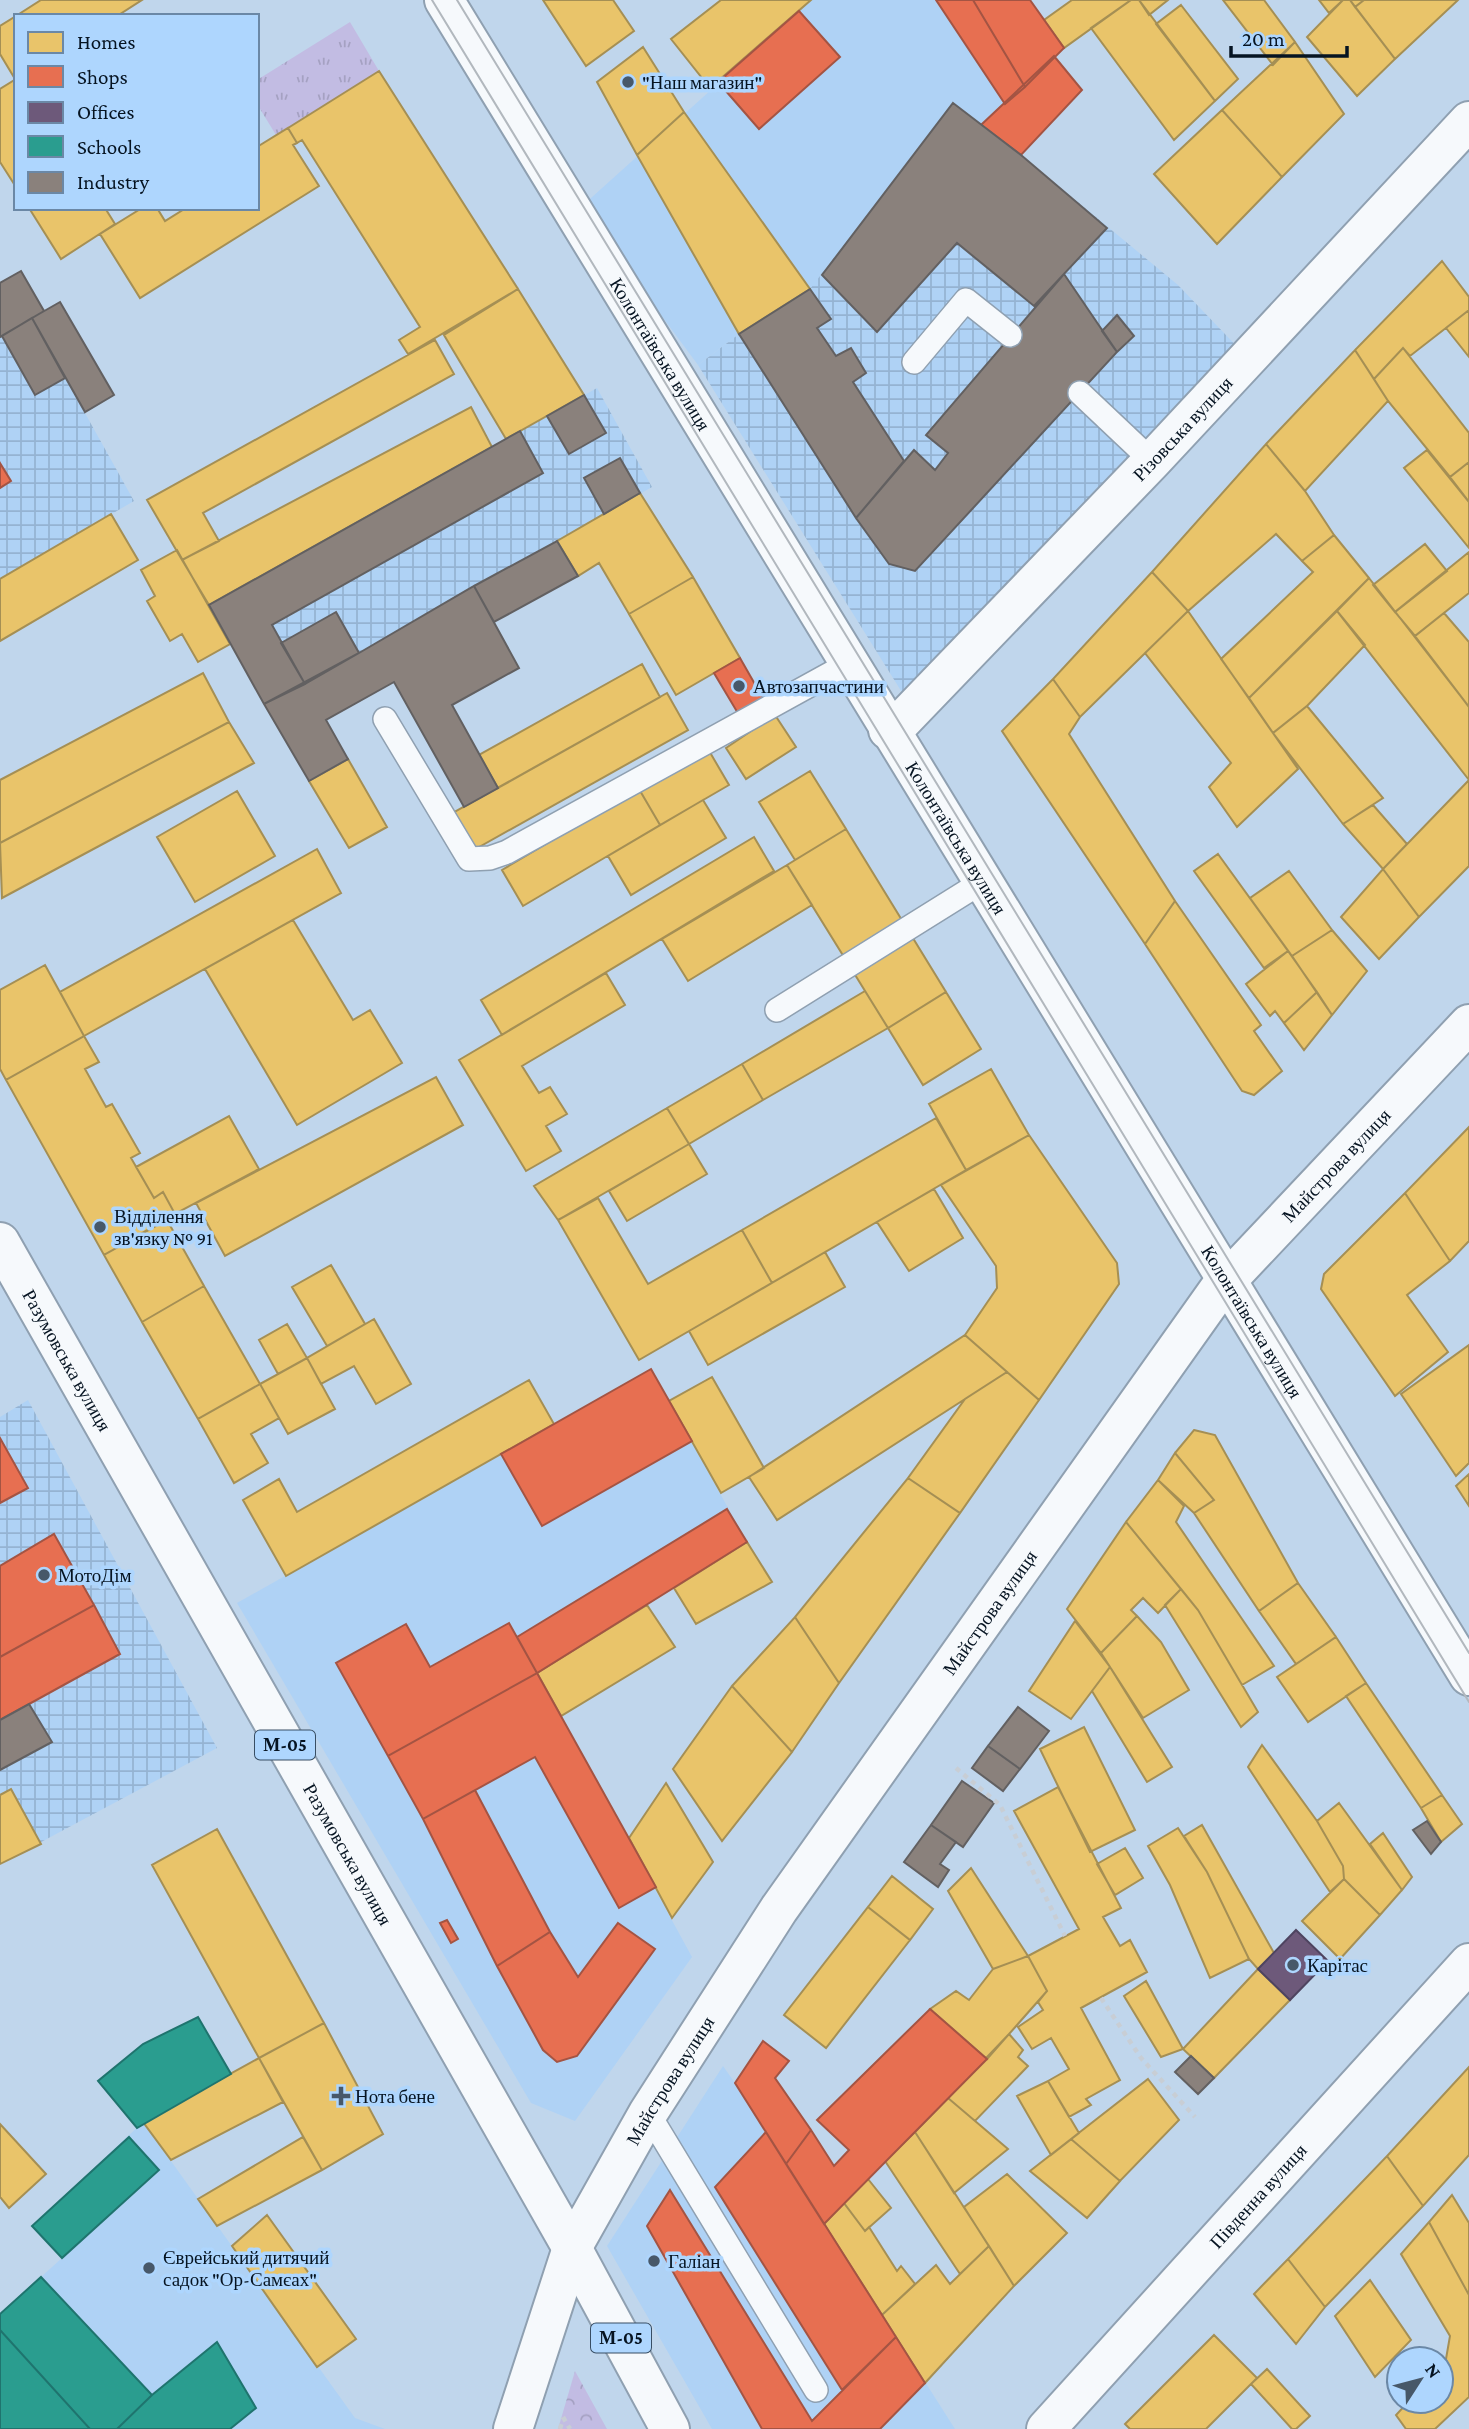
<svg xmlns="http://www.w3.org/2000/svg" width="1469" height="2429" viewBox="0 0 1469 2429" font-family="'Crimson Pro',serif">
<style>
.built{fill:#afd2f5}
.industrial{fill:url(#industrial-grid)}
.forest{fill:url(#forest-crowns)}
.park{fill:url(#park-tufts)}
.homes{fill:#e9c46a;stroke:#a58f54;stroke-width:2}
.shops{fill:#e76f51;stroke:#a45443;stroke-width:2}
.offices{fill:#6d597a;stroke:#4e4460;stroke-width:2}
.schools{fill:#2a9d8f;stroke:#1f746e;stroke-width:2}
.industry{fill:#8a817c;stroke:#626061;stroke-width:2}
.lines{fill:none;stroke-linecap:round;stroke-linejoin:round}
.service-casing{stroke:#8fa0b1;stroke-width:26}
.minor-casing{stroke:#8fa0b1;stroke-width:42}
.secondary-casing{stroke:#8fa0b1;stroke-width:42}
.primary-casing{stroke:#8fa0b1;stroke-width:42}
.path{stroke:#c8ced5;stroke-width:4.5;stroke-dasharray:5 5;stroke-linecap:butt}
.service{stroke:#f6f9fc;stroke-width:23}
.minor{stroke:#f6f9fc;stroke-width:38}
.secondary{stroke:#f6f9fc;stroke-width:38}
.primary{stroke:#f6f9fc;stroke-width:38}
.tram{stroke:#b2b8be;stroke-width:2}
.poi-dot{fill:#475869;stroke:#aed6fe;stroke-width:2.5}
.labels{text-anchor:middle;stroke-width:7;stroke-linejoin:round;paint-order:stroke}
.shield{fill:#aed6fe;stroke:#384e64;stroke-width:2}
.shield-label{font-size:18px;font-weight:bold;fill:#061422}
.poi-label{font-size:19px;fill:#061422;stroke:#aed6fe;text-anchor:start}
.street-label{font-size:19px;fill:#061422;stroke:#aed6fe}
</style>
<defs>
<pattern id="industrial-grid" width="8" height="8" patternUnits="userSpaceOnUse" patternTransform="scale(1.75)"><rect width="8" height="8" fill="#afd2f5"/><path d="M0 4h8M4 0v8" fill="none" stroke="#95b3d2"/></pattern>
<pattern id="forest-crowns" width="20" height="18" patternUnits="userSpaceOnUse" patternTransform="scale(1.75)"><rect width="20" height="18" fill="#c2bce3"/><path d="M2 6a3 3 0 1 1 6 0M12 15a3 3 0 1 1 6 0" fill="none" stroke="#a5a1c2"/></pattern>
<pattern id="park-tufts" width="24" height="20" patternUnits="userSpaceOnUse" patternTransform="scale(1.75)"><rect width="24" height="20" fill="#c2bce3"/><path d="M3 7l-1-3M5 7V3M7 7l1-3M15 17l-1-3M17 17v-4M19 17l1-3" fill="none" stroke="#a5a1c2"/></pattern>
</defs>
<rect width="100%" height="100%" fill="#c0d6ec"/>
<path class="built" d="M811,0H973L1025,87L810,289L739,334L698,365L581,207Z
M651,1369L747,1542L537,1673L692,1957L575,2121L531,2103L237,1603Z
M723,2066L735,2083L955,2429H712L607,2246Z
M143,2122L355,2418L385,2429H117L151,2395L41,2277L62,2258L32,2226Z"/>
<path class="industrial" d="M953,103L1021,155L1178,285L1247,357L903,694L698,365L739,334L810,289Z
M32,318L134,501L0,579V337Z
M597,388L652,487L359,653L264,704L209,605Z
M28,1400L217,1748L0,1864V1417Z"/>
<path class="forest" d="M575,2371L607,2429H558Z"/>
<path class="park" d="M350,22L379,71L276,135L257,104V80Z"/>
<path class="homes" d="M41,0H142L117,16H16Z
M543,0H613L634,31L586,66Z
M721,0H811L710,88L671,39Z
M1072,0H1131L1064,48L1044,20Z
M1131,0H1139L1215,101L1174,140L1091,28Z
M1139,0H1168L1149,15Z
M1223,0H1264L1295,42L1273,65Z
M1319,0H1343L1329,13Z
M1343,0H1350L1395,59L1357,96L1307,37Z
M1350,0H1364L1355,7Z
M1364,0H1458L1395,59L1355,7Z
M1181,5L1238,79L1215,101L1156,24Z
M16,16V79H15L0,54V26Z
M1295,42L1344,114L1282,177L1222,110Z
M643,47L684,112L637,155L597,82Z
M379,71L518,289L408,354L399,340L420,327L302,140L297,143L288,128Z
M16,79V187L0,162V89Z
M1222,110L1282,177L1217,244L1154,174Z
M684,112L810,289L739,334L637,155Z
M288,128L297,143L293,145L319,186L140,298L100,234L142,208H157L165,221L186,208H257V147Z
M29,208H105L115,224L61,259Z
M1442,261L1469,297V310L1410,356L1403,348L1374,379L1355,350Z
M518,289L584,395L506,439L444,335Z
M1469,310V357L1446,328Z
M435,340L454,374L203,513L219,541L182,560L147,500Z
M1403,348L1469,433V462L1450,477L1388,401L1374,379Z
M1355,350L1388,401L1305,491L1266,444Z
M471,407L492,447L209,605L182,560Z
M1266,444L1305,491L1334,535L1302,561L1276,534L1188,611L1152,572Z
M1427,450L1469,502V548L1404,468Z
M1469,462V502L1450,477Z
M640,493L693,577L629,614L599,563L578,576L557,541Z
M111,514L138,560L0,641V579Z
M1334,535L1369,578L1249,698L1221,659L1313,572L1302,561Z
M1425,544L1447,571L1395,612L1373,585Z
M177,550L230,644L198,662L182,634L170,641L147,601L155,596L141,570Z
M1469,552V593L1415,636L1395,612Z
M1152,572L1188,611L1080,717L1053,679Z
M693,577L740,658L676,695L629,614Z
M1369,578L1469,707V780L1337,611Z
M1188,611L1298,769L1237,827L1209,787L1231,763L1145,653Z
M1337,611L1365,645L1307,706L1273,733L1249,698Z
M1444,613L1469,642V707L1415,636Z
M642,664L660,697L498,788L479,755Z
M203,673L229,722L0,843V780Z
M1053,679L1080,717L1069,734L1175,901L1145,944L1002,731Z
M667,693L688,730L472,851L451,814Z
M1307,706L1383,798L1343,824L1273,733Z
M775,715L796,747L746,779L726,748Z
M229,722L254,763L2,898L0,843Z
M708,749L729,785L660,825L639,789Z
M348,759L387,827L349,848L309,781Z
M810,771L846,829L795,860L759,802Z
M1469,780V866L1419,917L1383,869Z
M639,789L660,825L523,906L502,870Z
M237,791L275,856L195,902L157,837Z
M703,800L726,838L631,895L608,856Z
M1373,805L1407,844L1383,869L1343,824Z
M846,829L946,992L888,1028L787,865Z
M754,837L774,871L502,1035L481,1000Z
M317,849L341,893L84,1036L60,992Z
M1218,854L1288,951L1264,968L1194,871Z
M787,865L812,905L688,981L662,939Z
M1383,869L1419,917L1379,959L1341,917Z
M1289,871L1332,930L1292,956L1250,898Z
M1175,901L1261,1025L1254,1031L1282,1071L1254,1095L1242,1091L1145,944Z
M293,920L353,1020L370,1010L402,1063L297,1125L205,969Z
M1332,930L1367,971L1332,1015L1292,956Z
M1288,951L1317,992L1284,1023L1275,1011L1270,1016L1246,984Z
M45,965L84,1036L6,1080L0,1069V990Z
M606,973L625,1005L522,1066L539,1093L550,1087L567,1114L546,1126L561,1151L526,1171L459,1060Z
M865,991L888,1028L763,1100L742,1064Z
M946,992L981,1049L923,1085L888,1028Z
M1317,992L1332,1015L1304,1050L1284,1023Z
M84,1036L99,1062L85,1069L106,1107L112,1104L140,1153L131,1158L154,1198L163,1192L175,1214L104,1255L6,1080Z
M742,1064L763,1100L689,1144L667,1108Z
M991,1069L1029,1135L966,1170L929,1104Z
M436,1077L463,1125L225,1256L196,1203Z
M667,1108L689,1144L558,1220L534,1186Z
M229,1116L259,1169L175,1214L163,1192L154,1198L136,1167Z
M936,1118L966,1170L772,1283L742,1230Z
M1469,1127V1241L1450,1261L1405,1193Z
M1029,1135L1117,1263L1119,1284L1039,1400L965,1335L997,1288L996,1266L941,1185Z
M689,1144L707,1174L627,1221L609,1191Z
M934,1189L963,1238L909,1271L877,1222Z
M1405,1193L1450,1261L1407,1295L1448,1352L1395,1396L1321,1289L1324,1274Z
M598,1198L648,1284L742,1230L772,1283L639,1360L558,1220Z
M167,1220L204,1286L142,1322L104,1255Z
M825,1252L845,1287L708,1365L689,1331Z
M331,1265L365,1324L327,1346L292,1287Z
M204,1286L260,1384L198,1419L142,1322Z
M374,1319L411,1384L376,1404L354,1366L321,1384L307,1358Z
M287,1324L307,1358L278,1374L259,1340Z
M965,1335L1007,1372L777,1520L749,1477Z
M1469,1345V1463L1456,1476L1401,1394Z
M307,1358L335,1409L288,1434L260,1384Z
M1007,1372L1039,1400L960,1513L908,1478L965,1399Z
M712,1377L764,1468L721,1493L669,1401Z
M529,1380L554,1424L286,1576L243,1500L279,1479L297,1512Z
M260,1384L279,1418L251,1434L268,1463L234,1483L198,1419Z
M1194,1430L1215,1435L1298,1583L1259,1611L1194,1513L1214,1500L1175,1453Z
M1175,1453L1214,1500L1194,1513L1158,1480Z
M1469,1474V1506L1456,1486Z
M908,1478L960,1513L839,1683L795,1617Z
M1158,1480L1184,1506L1176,1522L1274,1666L1242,1685L1198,1610L1126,1522Z
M1126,1522L1181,1589L1158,1613L1143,1598L1131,1610L1137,1616L1101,1653L1067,1609Z
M747,1542L772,1582L696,1624L674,1588Z
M1298,1583L1336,1637L1296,1664L1259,1611Z
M1181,1589L1198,1610L1258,1712L1241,1727L1165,1605Z
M647,1605L675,1647L561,1716L537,1673Z
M1137,1616L1161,1642L1189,1690L1143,1718L1101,1653Z
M795,1617L839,1683L792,1752L732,1686Z
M1075,1621L1110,1667L1071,1719L1029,1691Z
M1336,1637L1366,1683L1308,1722L1277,1677Z
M1110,1667L1172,1767L1147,1782L1092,1691Z
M1366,1683L1442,1795L1421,1808L1346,1696Z
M732,1686L792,1752L722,1841L673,1769Z
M1084,1727L1135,1830L1090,1852L1040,1749Z
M1262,1745L1317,1821L1343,1866L1344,1879L1330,1892L1248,1767Z
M666,1783L713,1862L672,1918L629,1838Z
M1058,1787L1121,1908L1103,1917L1120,1946L1130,1940L1147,1972L1081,2008L1120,2080L1086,2099L1091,2105L1069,2117L1048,2081L1069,2069L1051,2038L1032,2049L1018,2027L1043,2010L1038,2002L1047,1991L1028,1956L1079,1929L1014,1811Z
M11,1789L41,1844L0,1864V1795Z
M1442,1795L1462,1824L1441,1842L1421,1808Z
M1339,1803L1402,1890L1380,1915L1344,1879L1343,1866L1317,1821Z
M1202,1825L1274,1953L1258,1969L1249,1959L1207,1872L1184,1836Z
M1178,1828L1207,1872L1249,1959L1210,1978L1170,1885L1148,1846Z
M217,1829L324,2023L259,2058L152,1865Z
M1383,1833L1412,1877L1402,1890L1370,1844Z
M1125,1848L1143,1878L1115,1895L1097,1864Z
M971,1868L1028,1956L993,1969L948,1891Z
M892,1876L933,1909L910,1940L868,1907Z
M1344,1879L1380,1915L1340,1959L1302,1921Z
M868,1907L910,1940L826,2048L784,2015Z
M1028,1956L1047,1991L987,2059L930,2009L956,1991L969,2000L993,1969Z
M1258,1969L1290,2000L1214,2078L1183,2049Z
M1146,1981L1183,2049L1161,2057L1124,1996Z
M324,2023L383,2134L322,2170L259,2058Z
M1009,2034L1023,2050L1018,2057L1028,2066L975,2121L948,2098Z
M259,2058L283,2102L171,2160L143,2122Z
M1469,2067V2155L1423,2206L1387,2156Z
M1148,2079L1179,2120L1120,2181L1071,2139Z
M1048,2081L1079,2133L1051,2155L1017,2096Z
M948,2098L1008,2149L954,2193L915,2132Z
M0,2124L46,2174L9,2208L0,2197Z
M915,2132L989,2246L960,2274L885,2161Z
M303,2137L322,2170L217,2226L198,2199Z
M1071,2139L1120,2181L1087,2218L1030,2171Z
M1387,2156L1423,2206L1325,2307L1288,2259Z
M1007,2174L1067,2233L1014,2286L964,2207Z
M868,2179L891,2208L865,2231L844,2203Z
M1452,2195L1469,2223V2295L1429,2222Z
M844,2203L865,2231L869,2227L897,2271L901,2266L915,2284L882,2315L824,2224Z
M267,2215L356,2339L317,2367L232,2246Z
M1429,2222L1469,2295V2397L1435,2429H1406L1396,2415L1409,2401H1441V2365L1446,2359L1450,2336L1401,2254Z
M989,2246L1014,2286L925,2383L882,2315L936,2265L950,2284Z
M1288,2259L1325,2307L1296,2344L1254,2294Z
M1370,2280L1411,2340L1375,2377L1335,2316Z
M1214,2335L1257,2378L1206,2429H1130L1125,2424Z
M1267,2369L1310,2416L1296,2429H1292L1251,2384Z"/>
<path class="shops" d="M936,0H973L1025,87L1005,104Z
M973,0H1030L1064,48L1025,87Z
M799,11L840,57L759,129L718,82Z
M1054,56L1082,90L1021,155L981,125Z
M0,463L11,481L0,488Z
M740,658L764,700L739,715L714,673Z
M651,1369L692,1441L542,1526L501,1454Z
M0,1438L28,1488L0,1503Z
M727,1509L747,1542L537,1673L517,1637Z
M54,1534L94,1605L0,1657V1566Z
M94,1605L120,1654L0,1720V1657Z
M509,1623L537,1673L388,1756L336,1663L406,1624L430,1667Z
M537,1673L656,1887L619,1908L535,1757L423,1819L388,1756Z
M475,1790L550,1932L497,1966L423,1819Z
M447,1920L458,1939L451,1943L440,1923Z
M618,1923L655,1949L577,2056L557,2062L543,2050L497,1966L550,1932L578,1977Z
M930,2009L987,2059L824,2224L786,2164L811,2130L834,2166L849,2150L817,2120Z
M763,2041L789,2061L775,2078L811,2130L786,2164L735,2083Z
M766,2132L896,2337L842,2390L715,2187Z
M670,2190L812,2421L896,2337L925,2383L880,2429H762L647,2226Z"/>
<path class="offices" d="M1296,1930L1328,1961L1290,2000L1258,1969Z"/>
<path class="schools" d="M198,2017L231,2074L137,2128L98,2081L143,2044Z
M129,2137L159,2170L62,2258L32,2226Z
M41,2277L152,2395L117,2429H90L0,2330V2314Z
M0,2330L90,2429H0Z
M217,2342L256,2408L230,2429H117L152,2395Z"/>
<path class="industry" d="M953,103L1021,155L1107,228L1034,306L957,243L877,332L822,275Z
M21,271L44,311L0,337V283Z
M1064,274L1117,352L915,571L889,564L856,518L914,450L935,470L948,453L926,435Z
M810,289L831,319L817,328L836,356L851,348L866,373L853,382L904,461L856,518L739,334Z
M60,302L114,395L85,412L32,318Z
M1117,315L1134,336L1117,352L1102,331Z
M32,318L65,378L35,395L2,336Z
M584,395L606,433L569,454L547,416Z
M520,431L543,473L272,625L305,684L264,704L209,605Z
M620,458L640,493L604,514L584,478Z
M557,541L578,576L494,622L474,586Z
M474,586L519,668L452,705L498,788L464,807L394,682L326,720L348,759L309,781L264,704L359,653Z
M336,612L359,653L305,684L281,643Z
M29,1704L52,1742L0,1770V1720Z
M1018,1707L1049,1731L1020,1769L988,1746Z
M988,1746L1020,1769L1003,1791L972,1768Z
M962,1781L994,1803L963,1847L931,1825Z
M1427,1821L1441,1842L1431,1854L1413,1830Z
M931,1825L956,1842L940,1864L949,1870L938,1887L904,1862Z
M1191,2056L1214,2078L1198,2094L1175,2072Z"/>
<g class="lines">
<defs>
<path id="service" d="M914,362L966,300L1010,335
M1080,393L1152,461
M385,719L469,859L490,858L507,852L848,664
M777,1010L982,882
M648,2113L816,2390"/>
<g id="minor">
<path id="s1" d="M888,730L899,724L1152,461L1469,121"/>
<path id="s2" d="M572,2248L648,2113L779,1909L1219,1289L1469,1024"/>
<path id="s3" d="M1046,2429L1469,1963"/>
</g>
<g id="secondary">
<path id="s4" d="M444,0L1469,1676"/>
</g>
<g id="primary">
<path id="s5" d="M0,1242L572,2248L670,2429"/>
<path d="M513,2429L572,2248"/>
</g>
</defs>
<use href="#service" class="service-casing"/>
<use href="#minor" class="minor-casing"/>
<use href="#secondary" class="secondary-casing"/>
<use href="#primary" class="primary-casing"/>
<path class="path" d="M956,1768L1000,1805L1065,1936
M1101,1998L1141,2058L1195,2117
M563,2417L570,2429
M560,2429L563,2418"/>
<use href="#service" class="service"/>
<use href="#minor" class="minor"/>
<use href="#secondary" class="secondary"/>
<use href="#primary" class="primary"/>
<path class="tram" d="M432,0L1469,1702
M457,0L1469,1653"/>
</g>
<g class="poi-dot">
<circle cx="628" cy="82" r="7"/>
<circle cx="739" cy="686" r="7"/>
<circle cx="100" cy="1227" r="7"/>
<circle cx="44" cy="1575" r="7"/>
<circle cx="1293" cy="1965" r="7"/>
<path d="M337.5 2085.5h7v7h7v7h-7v7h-7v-7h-7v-7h7z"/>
<circle cx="654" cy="2261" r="7"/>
<circle cx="149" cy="2268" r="7"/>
</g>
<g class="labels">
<g class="shield">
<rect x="255" y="1730.5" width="60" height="29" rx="5"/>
<rect x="591" y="2323.5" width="60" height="29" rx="5"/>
</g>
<g class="shield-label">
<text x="285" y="1751">М-05</text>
<text x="621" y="2344">М-05</text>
</g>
<g class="poi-label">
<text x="642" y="89">"Наш магазин"</text>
<text x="753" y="693">Автозапчастини</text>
<text x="114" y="1223">Відділення<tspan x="114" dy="22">зв'язку № 91</tspan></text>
<text x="58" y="1582">МотоДім</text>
<text x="1307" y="1972">Карітас</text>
<text x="355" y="2103">Нота бене</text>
<text x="163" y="2264">Єврейський дитячий<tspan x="163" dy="22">садок "Ор-Самєах"</tspan></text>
<text x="668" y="2268">Галіан</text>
</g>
<g class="street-label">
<text dy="7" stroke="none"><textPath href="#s4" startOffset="415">Колонтаївська вулиця</textPath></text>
<text dy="7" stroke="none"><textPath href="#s1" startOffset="422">Різовська вулиця</textPath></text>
<text dy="7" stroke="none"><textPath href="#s4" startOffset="982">Колонтаївська вулиця</textPath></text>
<text dy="7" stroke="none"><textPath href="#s2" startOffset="1328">Майстрова вулиця</textPath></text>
<text dy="7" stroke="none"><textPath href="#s4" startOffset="1549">Колонтаївська вулиця</textPath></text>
<text dy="7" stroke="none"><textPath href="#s5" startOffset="136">Разумовська вулиця</textPath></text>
<text dy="7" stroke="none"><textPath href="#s2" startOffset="761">Майстрова вулиця</textPath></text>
<text dy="7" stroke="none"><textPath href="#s5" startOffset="704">Разумовська вулиця</textPath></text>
<text dy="7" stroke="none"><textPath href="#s2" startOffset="194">Майстрова вулиця</textPath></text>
<text dy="7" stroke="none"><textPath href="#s3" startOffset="315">Південна вулиця</textPath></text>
</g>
</g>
<rect x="14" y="14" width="245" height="196" fill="#aed6fe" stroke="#6b88a6" stroke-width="2"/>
<rect x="28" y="32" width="35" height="21" fill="#e9c46a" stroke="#6b88a6" stroke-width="2"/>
<text x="77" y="49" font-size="21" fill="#061422">Homes</text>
<rect x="28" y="66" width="35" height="21" fill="#e76f51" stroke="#6b88a6" stroke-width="2"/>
<text x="77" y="84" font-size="21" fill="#061422">Shops</text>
<rect x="28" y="102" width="35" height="21" fill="#6d597a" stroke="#6b88a6" stroke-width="2"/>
<text x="77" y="119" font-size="21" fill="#061422">Offices</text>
<rect x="28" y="136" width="35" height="21" fill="#2a9d8f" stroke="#6b88a6" stroke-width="2"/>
<text x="77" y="154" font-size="21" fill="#061422">Schools</text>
<rect x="28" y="172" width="35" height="21" fill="#8a817c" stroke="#6b88a6" stroke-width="2"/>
<text x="77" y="189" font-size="21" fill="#061422">Industry</text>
<g transform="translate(1420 2380) rotate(54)"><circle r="33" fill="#aed6fe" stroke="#6b88a6" stroke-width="2"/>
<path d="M0-5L12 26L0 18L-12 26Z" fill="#475869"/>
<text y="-10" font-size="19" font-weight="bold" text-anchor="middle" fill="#061422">N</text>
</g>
<path d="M1231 46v10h116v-10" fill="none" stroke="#061422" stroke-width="3.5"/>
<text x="1242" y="46" font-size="21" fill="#061422" stroke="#aed6fe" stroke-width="5" paint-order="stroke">20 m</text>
</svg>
